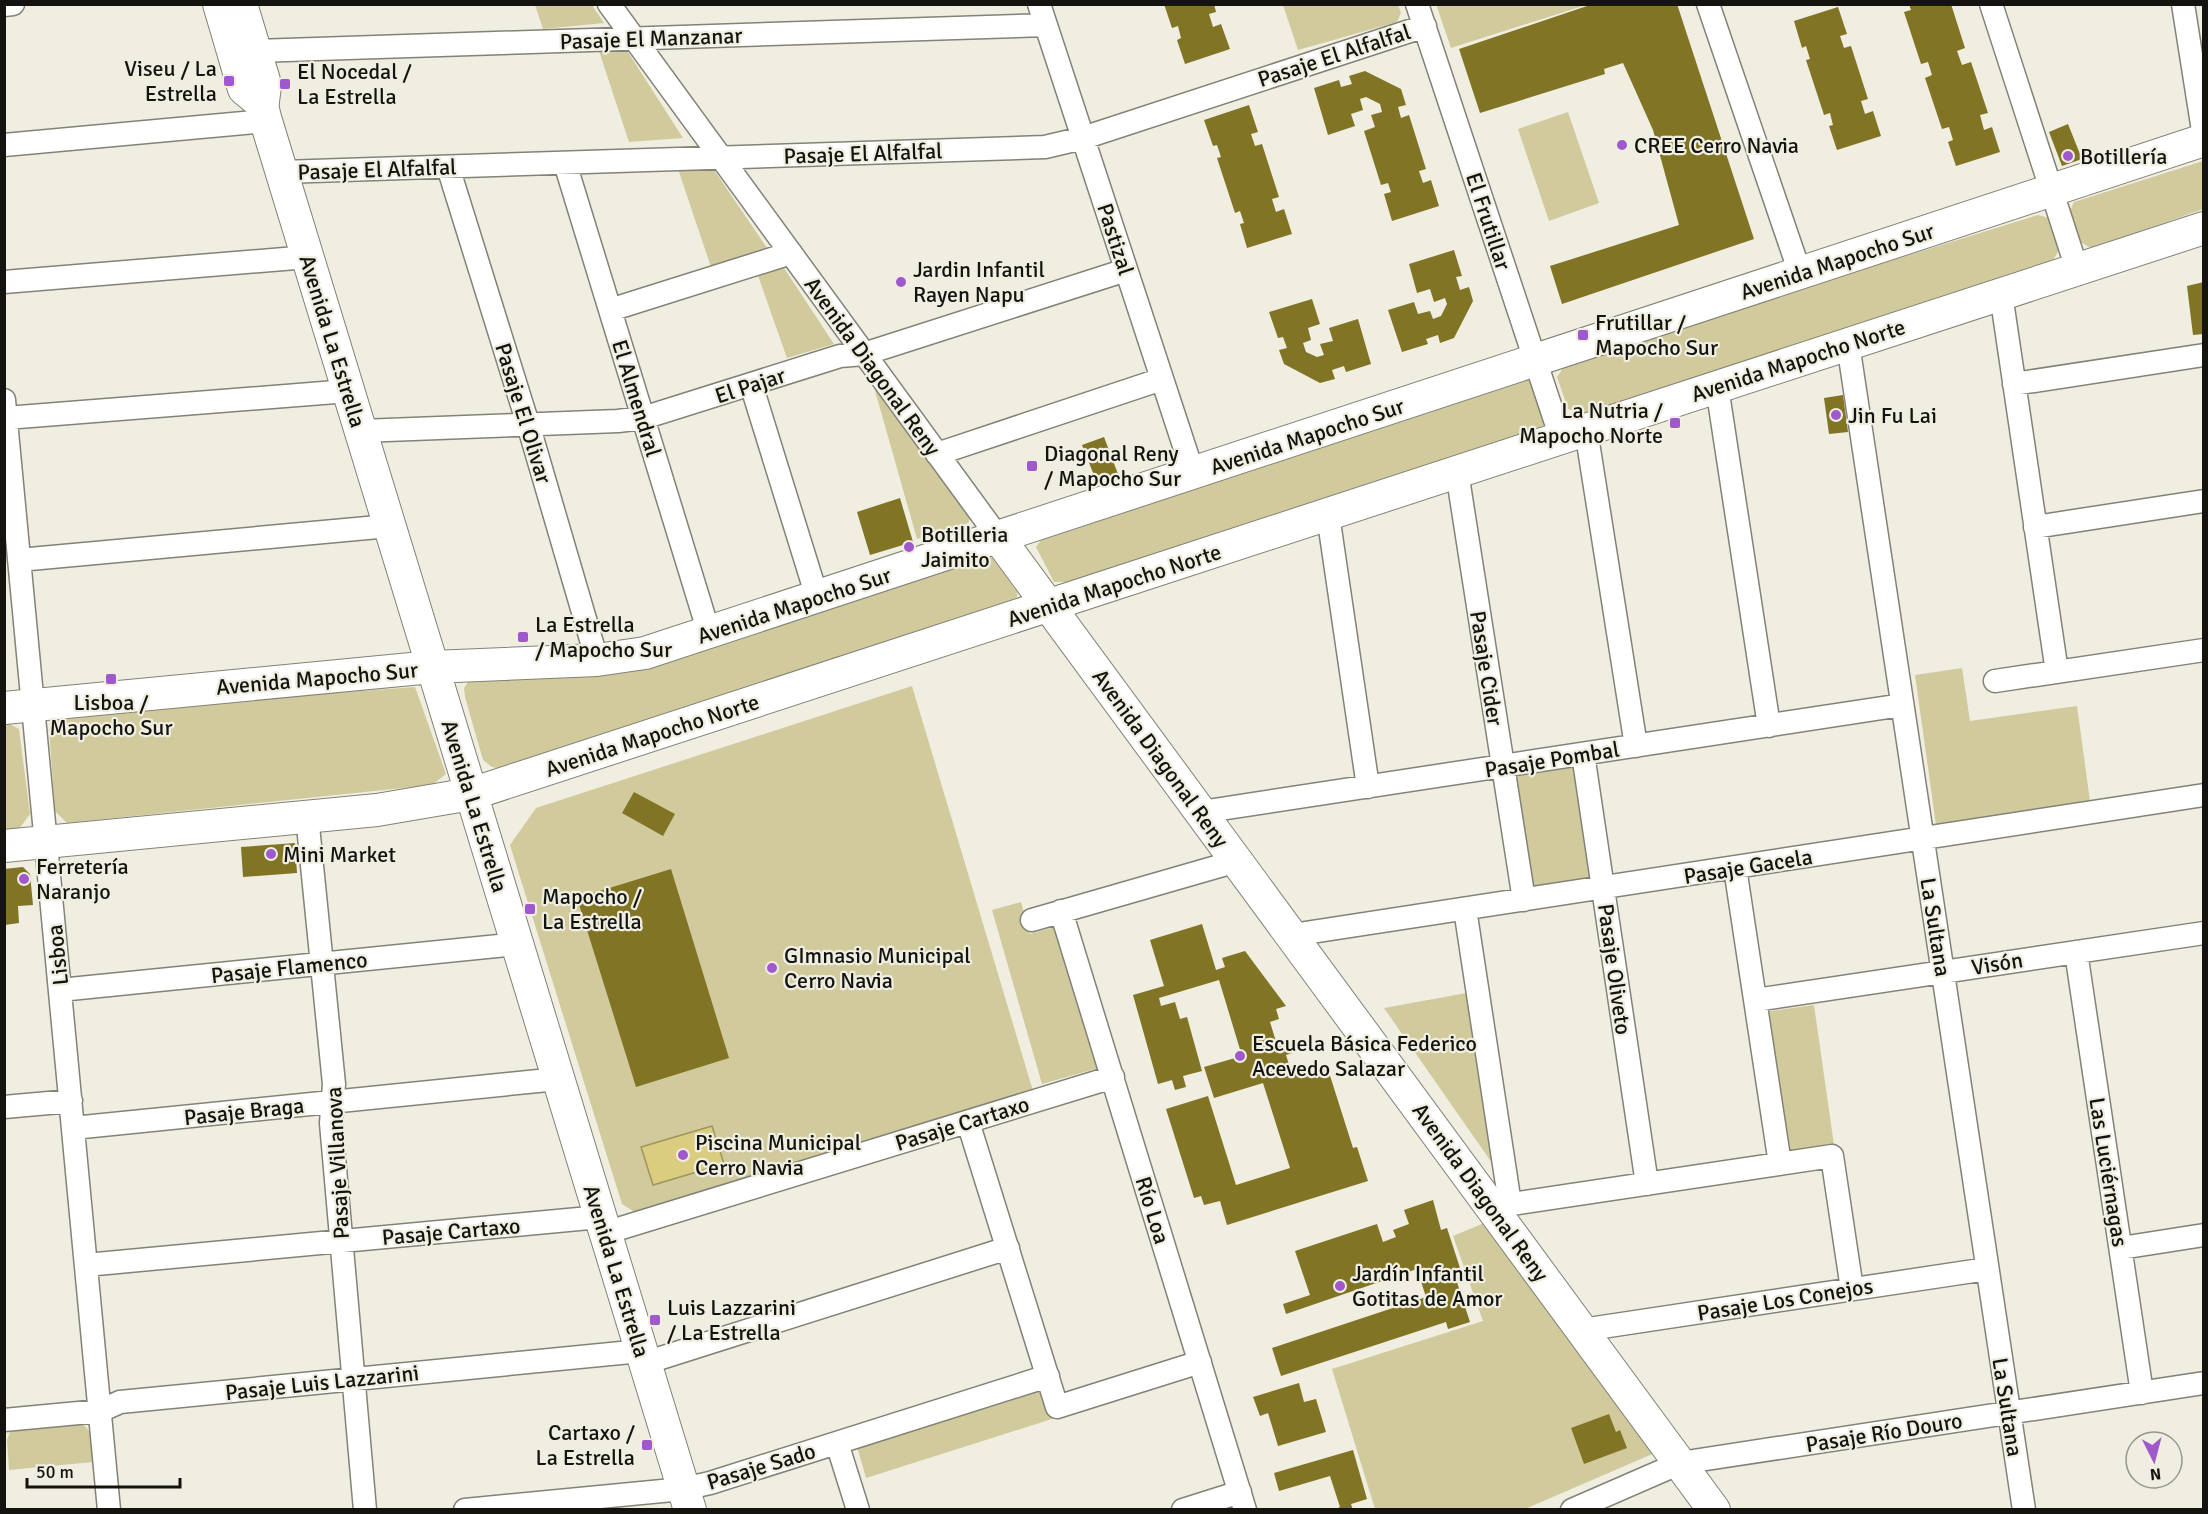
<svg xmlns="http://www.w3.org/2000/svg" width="2208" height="1514" viewBox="0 0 2208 1514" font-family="Signika,sans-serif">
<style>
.green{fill:#d1ca9c}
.water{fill:#dacd7f;stroke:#9f955d;stroke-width:1.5}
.building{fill:#817424}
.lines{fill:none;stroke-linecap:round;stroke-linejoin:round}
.street-casing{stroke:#838276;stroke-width:25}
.secondary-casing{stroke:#838276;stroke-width:34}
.street{stroke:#fff;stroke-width:22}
.secondary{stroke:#fff;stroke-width:32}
.poi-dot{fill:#a059cd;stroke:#efeee1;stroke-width:2}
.labels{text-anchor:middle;stroke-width:4.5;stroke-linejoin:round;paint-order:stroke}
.street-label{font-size:22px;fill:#14130f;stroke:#efeee1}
.poi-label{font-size:22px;fill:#14130f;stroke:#efeee1;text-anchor:start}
</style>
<rect width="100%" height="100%" fill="#efeee1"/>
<path class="green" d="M1436,4H1586V5L1451,48Z
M535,5H592L604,23L543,29Z
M1283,5H1398L1401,13L1397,22L1298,50Z
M598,48L626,49L683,138L629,142Z
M1568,112L1599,203L1549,221L1518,129Z
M2203,161V209L2092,249L2079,241L2069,213L2074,202Z
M678,169L714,170L767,248L711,267Z
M2038,215L2053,219L2062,245L2052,262L1588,414L1568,409L1557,377L1568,361Z
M782,265L834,344L787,358L757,273Z
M1520,378L1535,382L1548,419L1539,430L1074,582H1054L1036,547L1044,536Z
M872,380L971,516L968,523L917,539Z
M991,557L1003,562L1018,587L1017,597L1010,605L502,769L492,767L483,760L465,697L464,688L469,681L591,676L662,664L982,558Z
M1962,668L1970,721L2077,706L2090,801L1936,825L1915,675Z
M912,686L1033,1091L636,1213L622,1204L510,845L536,808Z
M415,687L446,774L432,785L67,823L55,811L49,729L66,713Z
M4,721L19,729L30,814L19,829L4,830Z
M1578,765L1595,879L1526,888L1511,774Z
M1021,902L1030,934L1062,925L1102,1067L1042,1084L992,910Z
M1472,992L1499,1173L1384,1008Z
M1814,1005L1834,1145L1787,1153L1764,1012Z
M1489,1221L1657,1452L1525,1509H1375L1332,1369L1483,1321L1453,1236Z
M1043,1387L1055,1418L866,1478L856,1443Z
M82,1423L90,1432L93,1462L9,1470L7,1440L11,1429Z"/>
<path class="water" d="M712,1126L724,1164L653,1185L641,1147Z"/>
<path class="building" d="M1164,4H1214L1216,12L1209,14L1213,27L1221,24L1230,49L1185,64L1177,40L1181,38L1178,26L1172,28Z
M1593,4H1677L1754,239L1562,304L1550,266L1679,225L1653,130L1623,63L1604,69L1605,74L1480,113L1459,49Z
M1909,4H1951L1965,48L1957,51L1962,65L1971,62L1988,113L1980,115L1984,130L1992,127L2000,152L1956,166L1948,142L1953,140L1949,127L1942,129L1925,78L1932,75L1928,62L1921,64L1904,12L1911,10Z
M1838,7L1847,34L1840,36L1844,48L1851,46L1868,99L1861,101L1865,114L1873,111L1881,136L1837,150L1829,126L1833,125L1830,113L1824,115L1806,60L1810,59L1806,46L1802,48L1794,21Z
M1365,71L1401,89L1406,105L1398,107L1401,118L1409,115L1426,169L1419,171L1423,183L1431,180L1439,206L1392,221L1384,194L1391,192L1388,183L1381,185L1364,131L1375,127L1371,115L1382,112L1380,104L1366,97L1360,99L1363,110L1351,114L1355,126L1328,135L1314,88L1339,80L1341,87L1352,84L1349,76Z
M1249,105L1258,132L1251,134L1255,146L1262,144L1279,197L1272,199L1276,212L1284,209L1292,234L1247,248L1240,224L1244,223L1240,211L1235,213L1217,158L1221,157L1217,145L1213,146L1204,120Z
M2068,124L2082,159L2062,166L2049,132Z
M1454,250L1462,276L1456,277L1460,290L1469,287L1473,301L1454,338L1440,343L1438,335L1426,339L1428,344L1402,352L1388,310L1414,302L1418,314L1430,311L1433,319L1441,316L1447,304L1445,298L1434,302L1430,289L1417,293L1409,264Z
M2204,282V334L2193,335L2187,286Z
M1312,299L1320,324L1308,328L1311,340L1303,343L1306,352L1317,357L1324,355L1320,344L1333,341L1329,328L1358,319L1371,364L1346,372L1344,366L1332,370L1335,379L1320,383L1284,364L1279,350L1287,348L1283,337L1278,338L1269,312Z
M1843,395L1848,432L1829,434L1824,398Z
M1104,437L1118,474L1097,483L1082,445Z
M900,498L913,542L870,555L857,512Z
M634,792L675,814L663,836L622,813Z
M295,843L297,873L243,877L241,847Z
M23,867L30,874L33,905L18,906L19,923L5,925L4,869Z
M671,869L729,1058L636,1087L577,898Z
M1202,924L1216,970L1225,967L1222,958L1245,951L1286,1006L1276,1009L1279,1019L1270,1022L1277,1045L1288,1042L1292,1053L1286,1055L1292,1074L1326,1063L1353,1148L1357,1147L1368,1181L1227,1225L1220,1201L1204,1205L1201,1196L1194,1198L1166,1109L1208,1096L1236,1185L1290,1168L1263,1083L1214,1098L1204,1067L1242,1056L1219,980L1159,998L1161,1006L1175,1002L1180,1019L1187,1017L1202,1071L1183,1076L1186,1087L1175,1090L1172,1080L1158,1084L1133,995L1164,986L1150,940Z
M1433,1200L1441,1230L1447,1228L1460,1268L1453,1270L1470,1322L1448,1329L1446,1322L1281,1376L1272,1348L1426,1297L1417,1269L1286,1314L1283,1304L1310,1295L1295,1251L1377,1224L1383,1242L1396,1237L1393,1230L1409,1224L1404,1210Z
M1299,1383L1304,1402L1316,1399L1326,1432L1278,1446L1268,1413L1260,1416L1253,1397Z
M1609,1414L1616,1432L1620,1430L1627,1448L1584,1464L1571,1428Z
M1353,1450L1367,1499L1351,1504L1353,1510H1334L1340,1507L1330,1476L1279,1491L1274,1473Z"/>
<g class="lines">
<defs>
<path id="street" d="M609,4L998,537
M1039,4L1193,473
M1417,4L1561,438
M1708,4L1800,273
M1991,4L2077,269
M2183,4L2204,137
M4,5L13,4
M256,51L1045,25
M4,145L266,121
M565,163L709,633
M448,167L528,424L597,660
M282,172L1045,147L1083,138L1425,26
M4,282L308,257
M2001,294L2057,672
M610,310L791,253
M1848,344L2024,1510
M751,384L817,597
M2014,384L2204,355
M1717,387L1769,726
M4,400L109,1510
M6,418L348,391
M1586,430L1636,746
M361,431L618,421L643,418L840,356L864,354L1126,270
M937,454L1162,379
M1457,472L1524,900
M1328,515L1368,787
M2035,527L2204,501
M19,560L389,526
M1995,681L2204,650
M1583,754L1647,1184
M1201,812L1902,705
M307,816L334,1084L331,1123L365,1510
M1735,868L1780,1164
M1465,909L1510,1204
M1061,911L1245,1510
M1032,920L1237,861
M1292,935L2204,795
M2076,952L2142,1393
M60,990L517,944
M1755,1000L2204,933
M4,1107L71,1101
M968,1122L1057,1407L1200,1362
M73,1128L558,1079
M1492,1207L1832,1156L1852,1289
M605,1233L1113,1077
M2121,1248L2204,1235
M86,1265L600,1217
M1582,1330L1987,1269
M645,1363L1008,1248
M4,1420L100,1411L120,1402L641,1351
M837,1443L858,1510
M465,1510L683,1489L710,1483L1048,1376
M1183,1510L1240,1492
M1572,1510L1680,1463L2204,1383"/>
<path id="secondary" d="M219,4L244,89L261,103
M241,4L265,84C264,103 260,101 266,121L690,1510
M998,537L1714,1510
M4,708L432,667L597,660L645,653L2204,140
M4,846L377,810L471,794L2204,228"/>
</defs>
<use href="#street" class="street-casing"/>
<use href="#secondary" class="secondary-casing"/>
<use href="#street" class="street"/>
<use href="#secondary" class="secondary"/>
</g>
<g class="poi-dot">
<rect x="223" y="75" width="12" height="12" rx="3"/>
<rect x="279" y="78" width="12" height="12" rx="3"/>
<circle cx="1622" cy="145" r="6"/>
<circle cx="2068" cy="156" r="6"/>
<circle cx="901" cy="282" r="6"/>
<rect x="1577" y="329" width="12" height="12" rx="3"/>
<circle cx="1836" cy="415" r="6"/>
<rect x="1669" y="417" width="12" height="12" rx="3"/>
<rect x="1026" y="460" width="12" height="12" rx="3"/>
<circle cx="909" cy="547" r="6"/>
<rect x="517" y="631" width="12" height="12" rx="3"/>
<rect x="105" y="673" width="12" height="12" rx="3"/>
<circle cx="271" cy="854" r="6"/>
<circle cx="24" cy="879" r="6"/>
<rect x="524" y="903" width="12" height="12" rx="3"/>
<circle cx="772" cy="968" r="6"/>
<circle cx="1240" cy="1056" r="6"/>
<circle cx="683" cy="1155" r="6"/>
<circle cx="1340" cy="1286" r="6"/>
<rect x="649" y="1314" width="12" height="12" rx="3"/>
<rect x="641" y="1439" width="12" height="12" rx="3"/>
</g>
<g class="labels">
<g class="street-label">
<text transform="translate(651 38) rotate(-2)" y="8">Pasaje El Manzanar</text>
<text transform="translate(1334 55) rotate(-18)" y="8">Pasaje El Alfalfal</text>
<text transform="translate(863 153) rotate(-2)" y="8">Pasaje El Alfalfal</text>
<text transform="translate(377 169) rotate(-2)" y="8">Pasaje El Alfalfal</text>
<text transform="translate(1489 221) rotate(72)" y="8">El Frutillar</text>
<text transform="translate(1116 239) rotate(72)" y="8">Pastizal</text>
<text transform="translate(1837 261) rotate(-18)" y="8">Avenida Mapocho Sur</text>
<text transform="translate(333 341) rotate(73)" y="8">Avenida La Estrella</text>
<text transform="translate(1798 360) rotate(-18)" y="8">Avenida Mapocho Norte</text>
<text transform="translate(873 366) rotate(54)" y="8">Avenida Diagonal Reny</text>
<text transform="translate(750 385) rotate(-18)" y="8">El Pajar</text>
<text transform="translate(637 398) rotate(73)" y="8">El Almendral</text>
<text transform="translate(524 413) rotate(73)" y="8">Pasaje El Olivar</text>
<text transform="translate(1307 436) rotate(-18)" y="8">Avenida Mapocho Sur</text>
<text transform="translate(1114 585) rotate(-18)" y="8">Avenida Mapocho Norte</text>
<text transform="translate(794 605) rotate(-18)" y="8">Avenida Mapocho Sur</text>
<text transform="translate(1487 668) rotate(81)" y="8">Pasaje Cider</text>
<text transform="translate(317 678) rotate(-5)" y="8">Avenida Mapocho Sur</text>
<text transform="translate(652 735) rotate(-18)" y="8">Avenida Mapocho Norte</text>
<text transform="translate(1161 758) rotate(54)" y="8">Avenida Diagonal Reny</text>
<text transform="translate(1552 759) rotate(-9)" y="8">Pasaje Pombal</text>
<text transform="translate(475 806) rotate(73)" y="8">Avenida La Estrella</text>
<text transform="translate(1748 866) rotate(-9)" y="8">Pasaje Gacela</text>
<text transform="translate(1936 927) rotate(81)" y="8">La Sultana</text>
<text transform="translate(57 955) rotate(-96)" y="8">Lisboa</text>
<text transform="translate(1997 963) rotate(-9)" y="8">Visón</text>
<text transform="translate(289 967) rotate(-6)" y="8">Pasaje Flamenco</text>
<text transform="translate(1615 969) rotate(82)" y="8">Pasaje Oliveto</text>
<text transform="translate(244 1111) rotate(-6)" y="8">Pasaje Braga</text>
<text transform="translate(962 1123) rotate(-17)" y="8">Pasaje Cartaxo</text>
<text transform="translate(337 1163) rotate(-93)" y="8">Pasaje Villanova</text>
<text transform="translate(2109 1172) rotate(81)" y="8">Las Luciérnagas</text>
<text transform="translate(1481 1192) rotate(54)" y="8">Avenida Diagonal Reny</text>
<text transform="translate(1153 1210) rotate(73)" y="8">Río Loa</text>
<text transform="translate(451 1231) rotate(-5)" y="8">Pasaje Cartaxo</text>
<text transform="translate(617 1271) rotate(73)" y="8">Avenida La Estrella</text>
<text transform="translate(1785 1299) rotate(-9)" y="8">Pasaje Los Conejos</text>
<text transform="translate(322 1382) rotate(-6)" y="8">Pasaje Luis Lazzarini</text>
<text transform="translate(2008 1407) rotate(81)" y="8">La Sultana</text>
<text transform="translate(1884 1432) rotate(-9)" y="8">Pasaje Río Douro</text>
<text transform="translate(761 1466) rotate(-17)" y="8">Pasaje Sado</text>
</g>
<g class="poi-label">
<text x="217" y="76" text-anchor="end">Viseu / La<tspan x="217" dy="25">Estrella</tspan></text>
<text x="297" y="79">El Nocedal /<tspan x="297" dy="25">La Estrella</tspan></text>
<text x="1634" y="153">CREE Cerro Navia</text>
<text x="2080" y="164">Botillería</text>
<text x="913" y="277">Jardin Infantil<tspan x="913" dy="25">Rayen Napu</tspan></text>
<text x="1595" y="330">Frutillar /<tspan x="1595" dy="25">Mapocho Sur</tspan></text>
<text x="1663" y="418" text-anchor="end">La Nutria /<tspan x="1663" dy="25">Mapocho Norte</tspan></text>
<text x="1848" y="423">Jin Fu Lai</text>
<text x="1044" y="461">Diagonal Reny<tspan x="1044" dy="25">/ Mapocho Sur</tspan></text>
<text x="921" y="542">Botilleria<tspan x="921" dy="25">Jaimito</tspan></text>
<text x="535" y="632">La Estrella<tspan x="535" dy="25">/ Mapocho Sur</tspan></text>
<text x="111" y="710" text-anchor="middle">Lisboa /<tspan x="111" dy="25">Mapocho Sur</tspan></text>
<text x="283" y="862">Mini Market</text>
<text x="36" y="874">Ferretería<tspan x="36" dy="25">Naranjo</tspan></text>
<text x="542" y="904">Mapocho /<tspan x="542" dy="25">La Estrella</tspan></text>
<text x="784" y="963">GImnasio Municipal<tspan x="784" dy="25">Cerro Navia</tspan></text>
<text x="1252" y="1051">Escuela Básica Federico<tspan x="1252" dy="25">Acevedo Salazar</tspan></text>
<text x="695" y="1150">Piscina Municipal<tspan x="695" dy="25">Cerro Navia</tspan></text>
<text x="1352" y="1281">Jardín Infantil<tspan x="1352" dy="25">Gotitas de Amor</tspan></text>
<text x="667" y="1315">Luis Lazzarini<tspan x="667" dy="25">/ La Estrella</tspan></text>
<text x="635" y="1440" text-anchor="end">Cartaxo /<tspan x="635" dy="25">La Estrella</tspan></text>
</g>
</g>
<rect width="2208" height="1514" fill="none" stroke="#14130f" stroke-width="12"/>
<g transform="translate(2154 1460) rotate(174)"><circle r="28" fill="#efeee1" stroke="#97968d" stroke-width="1.5"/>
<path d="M0-4.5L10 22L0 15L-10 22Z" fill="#a059cd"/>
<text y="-9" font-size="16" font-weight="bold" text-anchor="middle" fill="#14130f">N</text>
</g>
<path d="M27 1478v9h153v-9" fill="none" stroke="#14130f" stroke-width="3"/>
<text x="36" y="1478" font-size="18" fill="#14130f" stroke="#efeee1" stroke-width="4.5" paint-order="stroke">50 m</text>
</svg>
